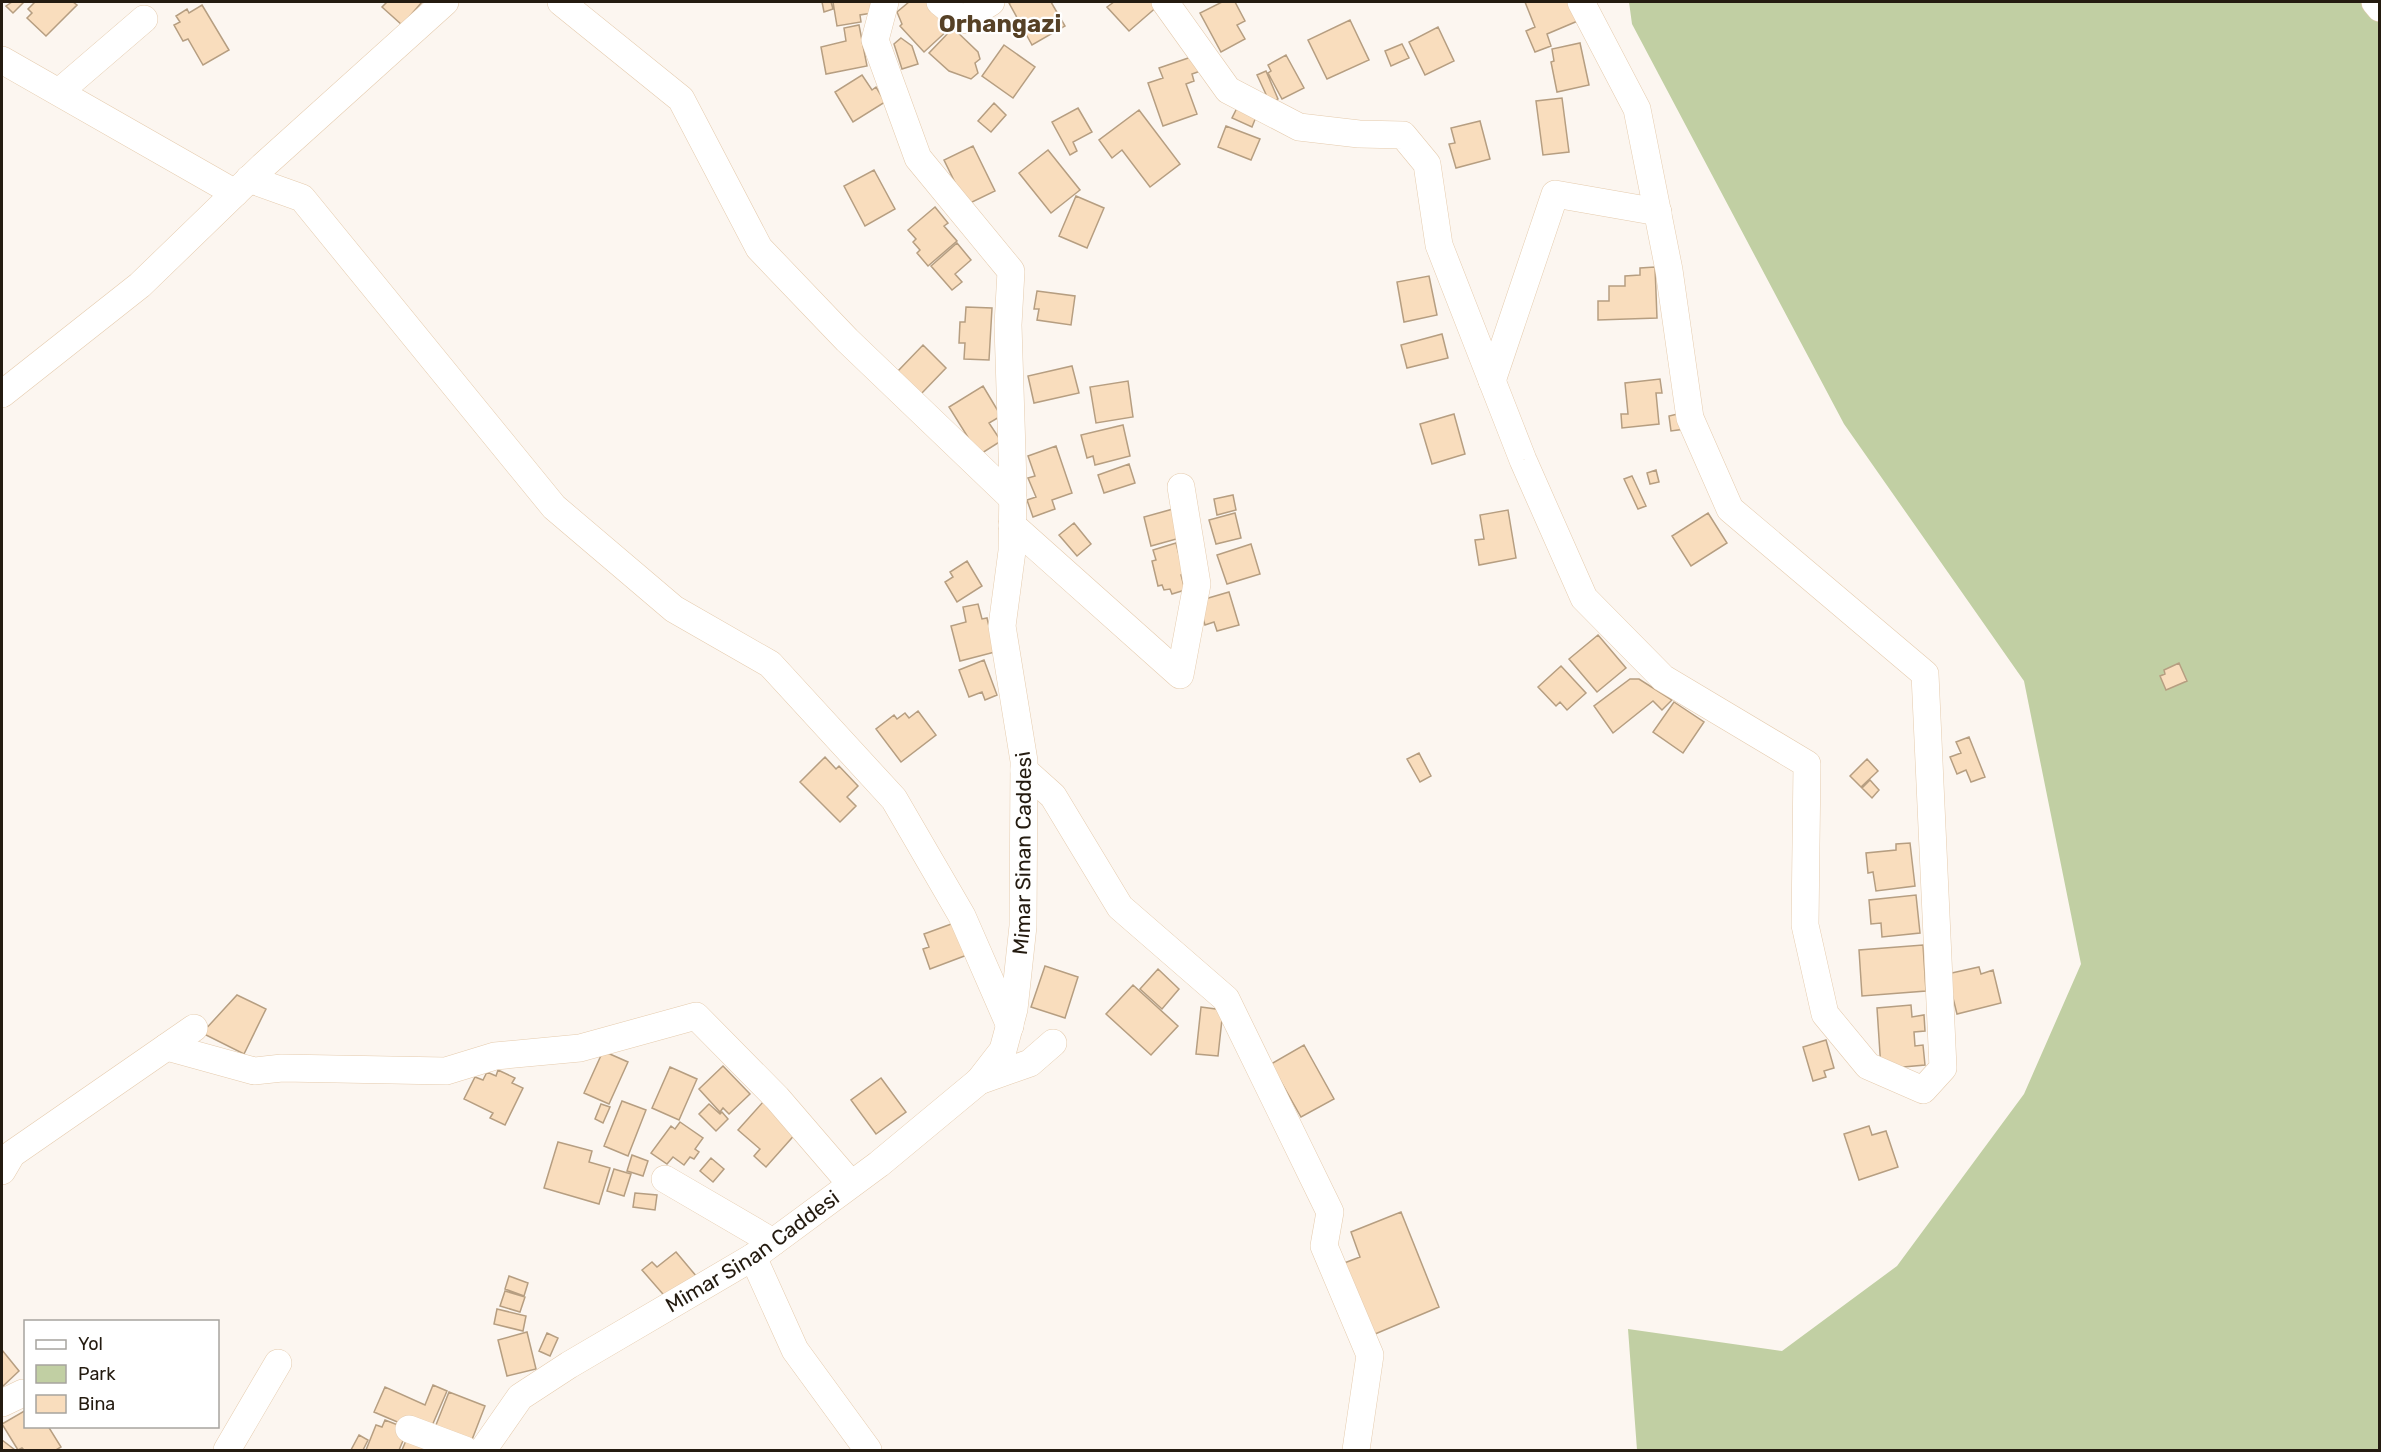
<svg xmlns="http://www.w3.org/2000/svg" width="2381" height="1452" viewBox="0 0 2381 1452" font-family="Rubik,sans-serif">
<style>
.green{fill:#c1cfa3}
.building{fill:#f9ddbd;stroke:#b69e81;stroke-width:1.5}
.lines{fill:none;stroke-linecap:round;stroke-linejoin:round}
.minor-casing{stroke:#e5cbad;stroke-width:28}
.minor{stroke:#fff;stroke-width:27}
.labels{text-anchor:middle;stroke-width:4.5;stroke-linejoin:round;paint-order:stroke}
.street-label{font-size:21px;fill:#241b10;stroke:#fff}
.quarter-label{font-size:24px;font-weight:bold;fill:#564126;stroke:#fff}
</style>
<rect width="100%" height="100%" fill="#fcf6f0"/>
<path class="green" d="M1629,2H2379V1450H1637L1628,1329L1782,1351L1897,1266L2024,1094L2081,964L2024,681L1844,424L1632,24Z"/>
<path class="building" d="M12,2H24L13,13L6,6Z
M35,2H73L77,5L46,36L27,18L32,13L28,9Z
M387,2H422L402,25L382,7Z
M822,2H831L833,9L824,12Z
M833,2H877L879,12L860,15L861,22L837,26Z
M909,2H926L950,28L924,52L900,26L902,24L897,12Z
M1012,2H1051L1065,26L1032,45L1009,3Z
M1114,2H1156L1159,5L1129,31L1107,7Z
M1222,2H1235L1245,21L1237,25L1245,39L1221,52L1200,13Z
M1525,2H1572L1580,20L1547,34L1551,46L1535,52L1526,31L1535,27Z
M202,5L229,50L203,65L188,39L183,41L174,25L180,22L176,16L187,9L189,13Z
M1350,20L1369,60L1327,79L1308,40Z
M859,25L867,66L826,74L821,47L846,41L844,28Z
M1438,27L1454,61L1425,75L1409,42Z
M953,28L978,52L980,59L975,63L978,73L971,79L949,71L929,53Z
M901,38L912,46L918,64L902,69L894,44Z
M1580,43L1589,85L1557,92L1551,62L1554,61L1552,49Z
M1402,44L1409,58L1391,66L1385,51Z
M1004,45L1035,67L1013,98L982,76Z
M1200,54L1206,69L1192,74L1194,81L1186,84L1197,114L1163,126L1148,83L1163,78L1159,68Z
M1286,55L1304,88L1282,99L1268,73L1271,71L1268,65Z
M1266,71L1278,99L1270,103L1257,75Z
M862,75L872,90L876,87L885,102L853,122L835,92Z
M1562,98L1569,152L1543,155L1536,101Z
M994,103L1006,115L991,132L978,121Z
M1078,108L1092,132L1073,142L1077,151L1070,155L1052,122Z
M1237,108L1256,117L1252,127L1232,118Z
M1139,110L1180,164L1150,187L1122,150L1112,158L1099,140Z
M1480,121L1490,159L1456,168L1449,144L1455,143L1451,128Z
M1226,126L1260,139L1251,160L1218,147Z
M973,146L995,191L966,205L944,160Z
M1048,150L1080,190L1051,213L1019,173Z
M874,170L895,209L865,226L844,186Z
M1076,196L1104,208L1087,248L1059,236Z
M935,207L948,223L944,226L957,241L928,266L917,253L920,250L913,242L916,239L908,230Z
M957,243L971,260L955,274L962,282L952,290L931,266Z
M1655,267L1657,318L1598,320V301H1609V286H1625V276L1640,275V268Z
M1429,276L1437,315L1404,322L1397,282Z
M1037,291L1075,296L1071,325L1037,320L1039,309H1034Z
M966,307L992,308L989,360L964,359L965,343H959L960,322H965Z
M1442,334L1448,358L1407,368L1401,345Z
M923,345L946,368L921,394L897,372Z
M1072,366L1079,393L1034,403L1028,376Z
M1660,379L1662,393H1656L1659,424L1622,428L1621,414H1628L1625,383Z
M1128,381L1133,417L1096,423L1090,387Z
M983,386L1001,416L989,423L1001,441L979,455L949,407Z
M1682,413L1685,429L1671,431L1669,416Z
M1454,414L1465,454L1432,464L1420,424Z
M1123,425L1130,456L1095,465L1093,456L1087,458L1081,435Z
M1056,446L1072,493L1052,500L1055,509L1033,517L1027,500L1036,497L1028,478L1035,476L1028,456Z
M1129,464L1135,483L1104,493L1098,475Z
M1656,470L1659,482L1650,484L1647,473Z
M1632,476L1646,506L1638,509L1624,479Z
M1233,495L1236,510L1217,515L1214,499Z
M1173,509L1180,538L1151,546L1144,517Z
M1508,510L1516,558L1479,565L1475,540L1484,539L1480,515Z
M1235,513L1241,538L1216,544L1209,520Z
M1708,513L1727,543L1691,566L1672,536Z
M1074,523L1091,544L1077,556L1059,535Z
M1176,543L1184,574L1181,575L1185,590L1172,594L1170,589L1164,590L1162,585L1158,586L1152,561L1156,560L1153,550Z
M1251,544L1260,574L1227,584L1217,555Z
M967,561L982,586L957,602L945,582L953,577L950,572Z
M1229,592L1239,625L1217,631L1214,622L1205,625L1198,601Z
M978,604L982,619L987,618L995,652L960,661L951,626L966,622L963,607Z
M1598,635L1626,668L1597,692L1569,659Z
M984,660L997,695L985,700L982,692L969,697L959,670Z
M2179,663L2187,681L2166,690L2160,676L2165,674L2164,670Z
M1561,666L1586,693L1567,710L1560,702L1556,706L1538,687Z
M1630,679H1639L1672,700L1662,710L1653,701L1613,733L1594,706Z
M1674,702L1704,722L1683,753L1653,732Z
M918,711L936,735L901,762L876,729L894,715L897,719L905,713L909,718Z
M1969,737L1985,777L1971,782L1966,770L1957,774L1950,757L1961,753L1956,742Z
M1419,753L1431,776L1420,782L1407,759Z
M825,757L836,769L839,766L858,786L847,797L856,806L840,822L800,782Z
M1867,759L1878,771L1861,787L1850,776Z
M1870,780L1879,790L1872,798L1862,788Z
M1910,843L1915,886L1876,891L1873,872L1868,873L1866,853L1896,850V844Z
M1916,895L1920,933L1882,937L1881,923L1871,924L1869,900Z
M954,923L967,955L930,969L923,949L929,947L924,934Z
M1923,945L1926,991L1862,996L1859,950Z
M1045,966L1078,977L1065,1018L1031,1007Z
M1979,967L1981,974L1993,970L2001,1003L1957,1014L1947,974Z
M1158,969L1179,989L1162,1009L1140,989Z
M1133,985L1178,1026L1151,1055L1106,1014Z
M237,995L266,1009L244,1054L202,1033Z
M1911,1005L1912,1017L1924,1015L1925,1031L1914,1032L1915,1046L1923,1045L1925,1065L1881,1069L1877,1008Z
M1201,1007L1223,1010L1218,1056L1196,1054Z
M1826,1040L1834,1068L1824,1071L1826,1077L1813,1081L1803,1047Z
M1304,1045L1334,1099L1301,1117L1271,1064Z
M603,1051L628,1062L609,1104L584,1093Z
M723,1066L750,1094L729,1114L723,1108L720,1112L699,1089Z
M670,1067L697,1079L679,1120L652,1108Z
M498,1070L515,1078L512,1083L523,1088L505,1125L490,1118L493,1113L464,1099L475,1077L483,1080L487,1072L496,1076Z
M881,1078L906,1112L876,1134L851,1100Z
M622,1101L646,1110L628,1156L604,1146Z
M764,1101L798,1131L766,1167L754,1156L760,1149L738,1130Z
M601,1104L610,1107L603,1123L595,1119Z
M709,1104L720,1114L722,1112L728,1119L716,1131L699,1114Z
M680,1122L703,1138L695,1149L699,1152L694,1159L690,1157L684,1165L673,1157L667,1164L651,1153L671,1126L675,1129Z
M1869,1126L1872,1135L1886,1131L1898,1167L1859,1180L1844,1134Z
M558,1142L592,1151L589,1162L610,1168L599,1204L544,1188Z
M632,1155L648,1161L643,1176L627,1171Z
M711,1158L724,1169L713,1182L700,1171Z
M614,1169L631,1174L624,1196L607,1191Z
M635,1193L657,1195L655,1210L633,1207Z
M1401,1212L1439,1307L1368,1337L1339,1265L1360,1257L1351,1232Z
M676,1252L697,1277L669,1301L642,1270L652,1262L657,1267Z
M509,1276L528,1283L524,1296L505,1289Z
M505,1291L525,1297L520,1312L500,1306Z
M497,1309L526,1316L523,1331L494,1324Z
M527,1332L536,1369L507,1376L498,1340Z
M547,1333L558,1338L550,1356L539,1351Z
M2,1350L19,1371L2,1387Z
M433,1385L447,1391L428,1435L374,1412L385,1387L425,1405Z
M449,1392L485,1406L468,1450L432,1435Z
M26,1410V1426H48L61,1447L56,1450H24L22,1448L18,1450L2,1424Z
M385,1420L408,1429L399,1450H366L376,1425L382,1427Z
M410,1431L461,1450H402Z
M359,1435L368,1440L363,1450H351Z
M2,1440L15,1450H2Z"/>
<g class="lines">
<defs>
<g id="minor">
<path d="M561,2L681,99L759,248L847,340L1013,499"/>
<path d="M940,2L962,20L991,2"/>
<path d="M1165,2L1228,90L1299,127L1359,134L1403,135L1427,164L1439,245L1523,460L1584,598L1663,678L1807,764L1805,925L1825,1014L1868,1066L1923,1090L1943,1068L1925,674L1730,509L1690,418L1669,270L1637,109L1581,2"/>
<path d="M2375,2L2380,8"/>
<path d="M2,60L235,193"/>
<path d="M59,92L144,19"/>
<path d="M249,179L302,198L554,507L674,609L770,664L894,799L962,916L1010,1026"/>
<path d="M1492,381L1555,194L1658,212"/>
<path d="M2,394L140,285L263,166L445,2"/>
<path d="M1012,525L1180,675L1197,584L1181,487"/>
<path d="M1024,770L1053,796L1120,907L1226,999L1330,1212L1324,1246L1370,1355L1356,1450"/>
<path d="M167,1047L254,1071L282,1068L446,1071L495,1056L580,1048L696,1016L777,1098L851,1184"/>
<path d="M979,1081L1030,1063L1053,1043"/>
<path d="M2,1171L12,1154L194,1028"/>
<path d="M665,1179L773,1242"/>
<path d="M753,1257L795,1350L868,1450"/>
<path d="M2,1403L23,1393"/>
<path d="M409,1429L465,1450"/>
<path d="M227,1450L278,1363"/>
<path id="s1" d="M483,1450L520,1397L569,1365L753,1257L879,1164L979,1081L1003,1050L1014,1009L1023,926L1024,761L1002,626L1012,551L1013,484L1008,325L1011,271L918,158L875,40L885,2"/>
</g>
</defs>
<use href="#minor" class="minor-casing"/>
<use href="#minor" class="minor"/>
</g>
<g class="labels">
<g class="street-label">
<text dy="7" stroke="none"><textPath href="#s1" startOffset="861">Mimar Sinan Caddesi</textPath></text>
<text dy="7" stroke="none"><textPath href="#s1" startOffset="339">Mimar Sinan Caddesi</textPath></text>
</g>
<g class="quarter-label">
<text x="1000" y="32">Orhangazi</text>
</g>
</g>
<rect width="2381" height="1452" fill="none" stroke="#241b10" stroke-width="6"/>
<rect x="24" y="1320" width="195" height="108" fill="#ffffff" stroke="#a7a49f" stroke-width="1.5"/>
<rect x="36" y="1340" width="30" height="9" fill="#ffffff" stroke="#a7a49f" stroke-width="1.5"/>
<text x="78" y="1350" font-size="18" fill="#241b10">Yol</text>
<rect x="36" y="1365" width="30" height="18" fill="#c1cfa3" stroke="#a7a49f" stroke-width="1.5"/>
<text x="78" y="1380" font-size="18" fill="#241b10">Park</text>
<rect x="36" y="1395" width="30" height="18" fill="#f9ddbd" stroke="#a7a49f" stroke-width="1.5"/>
<text x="78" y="1410" font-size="18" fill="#241b10">Bina</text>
</svg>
